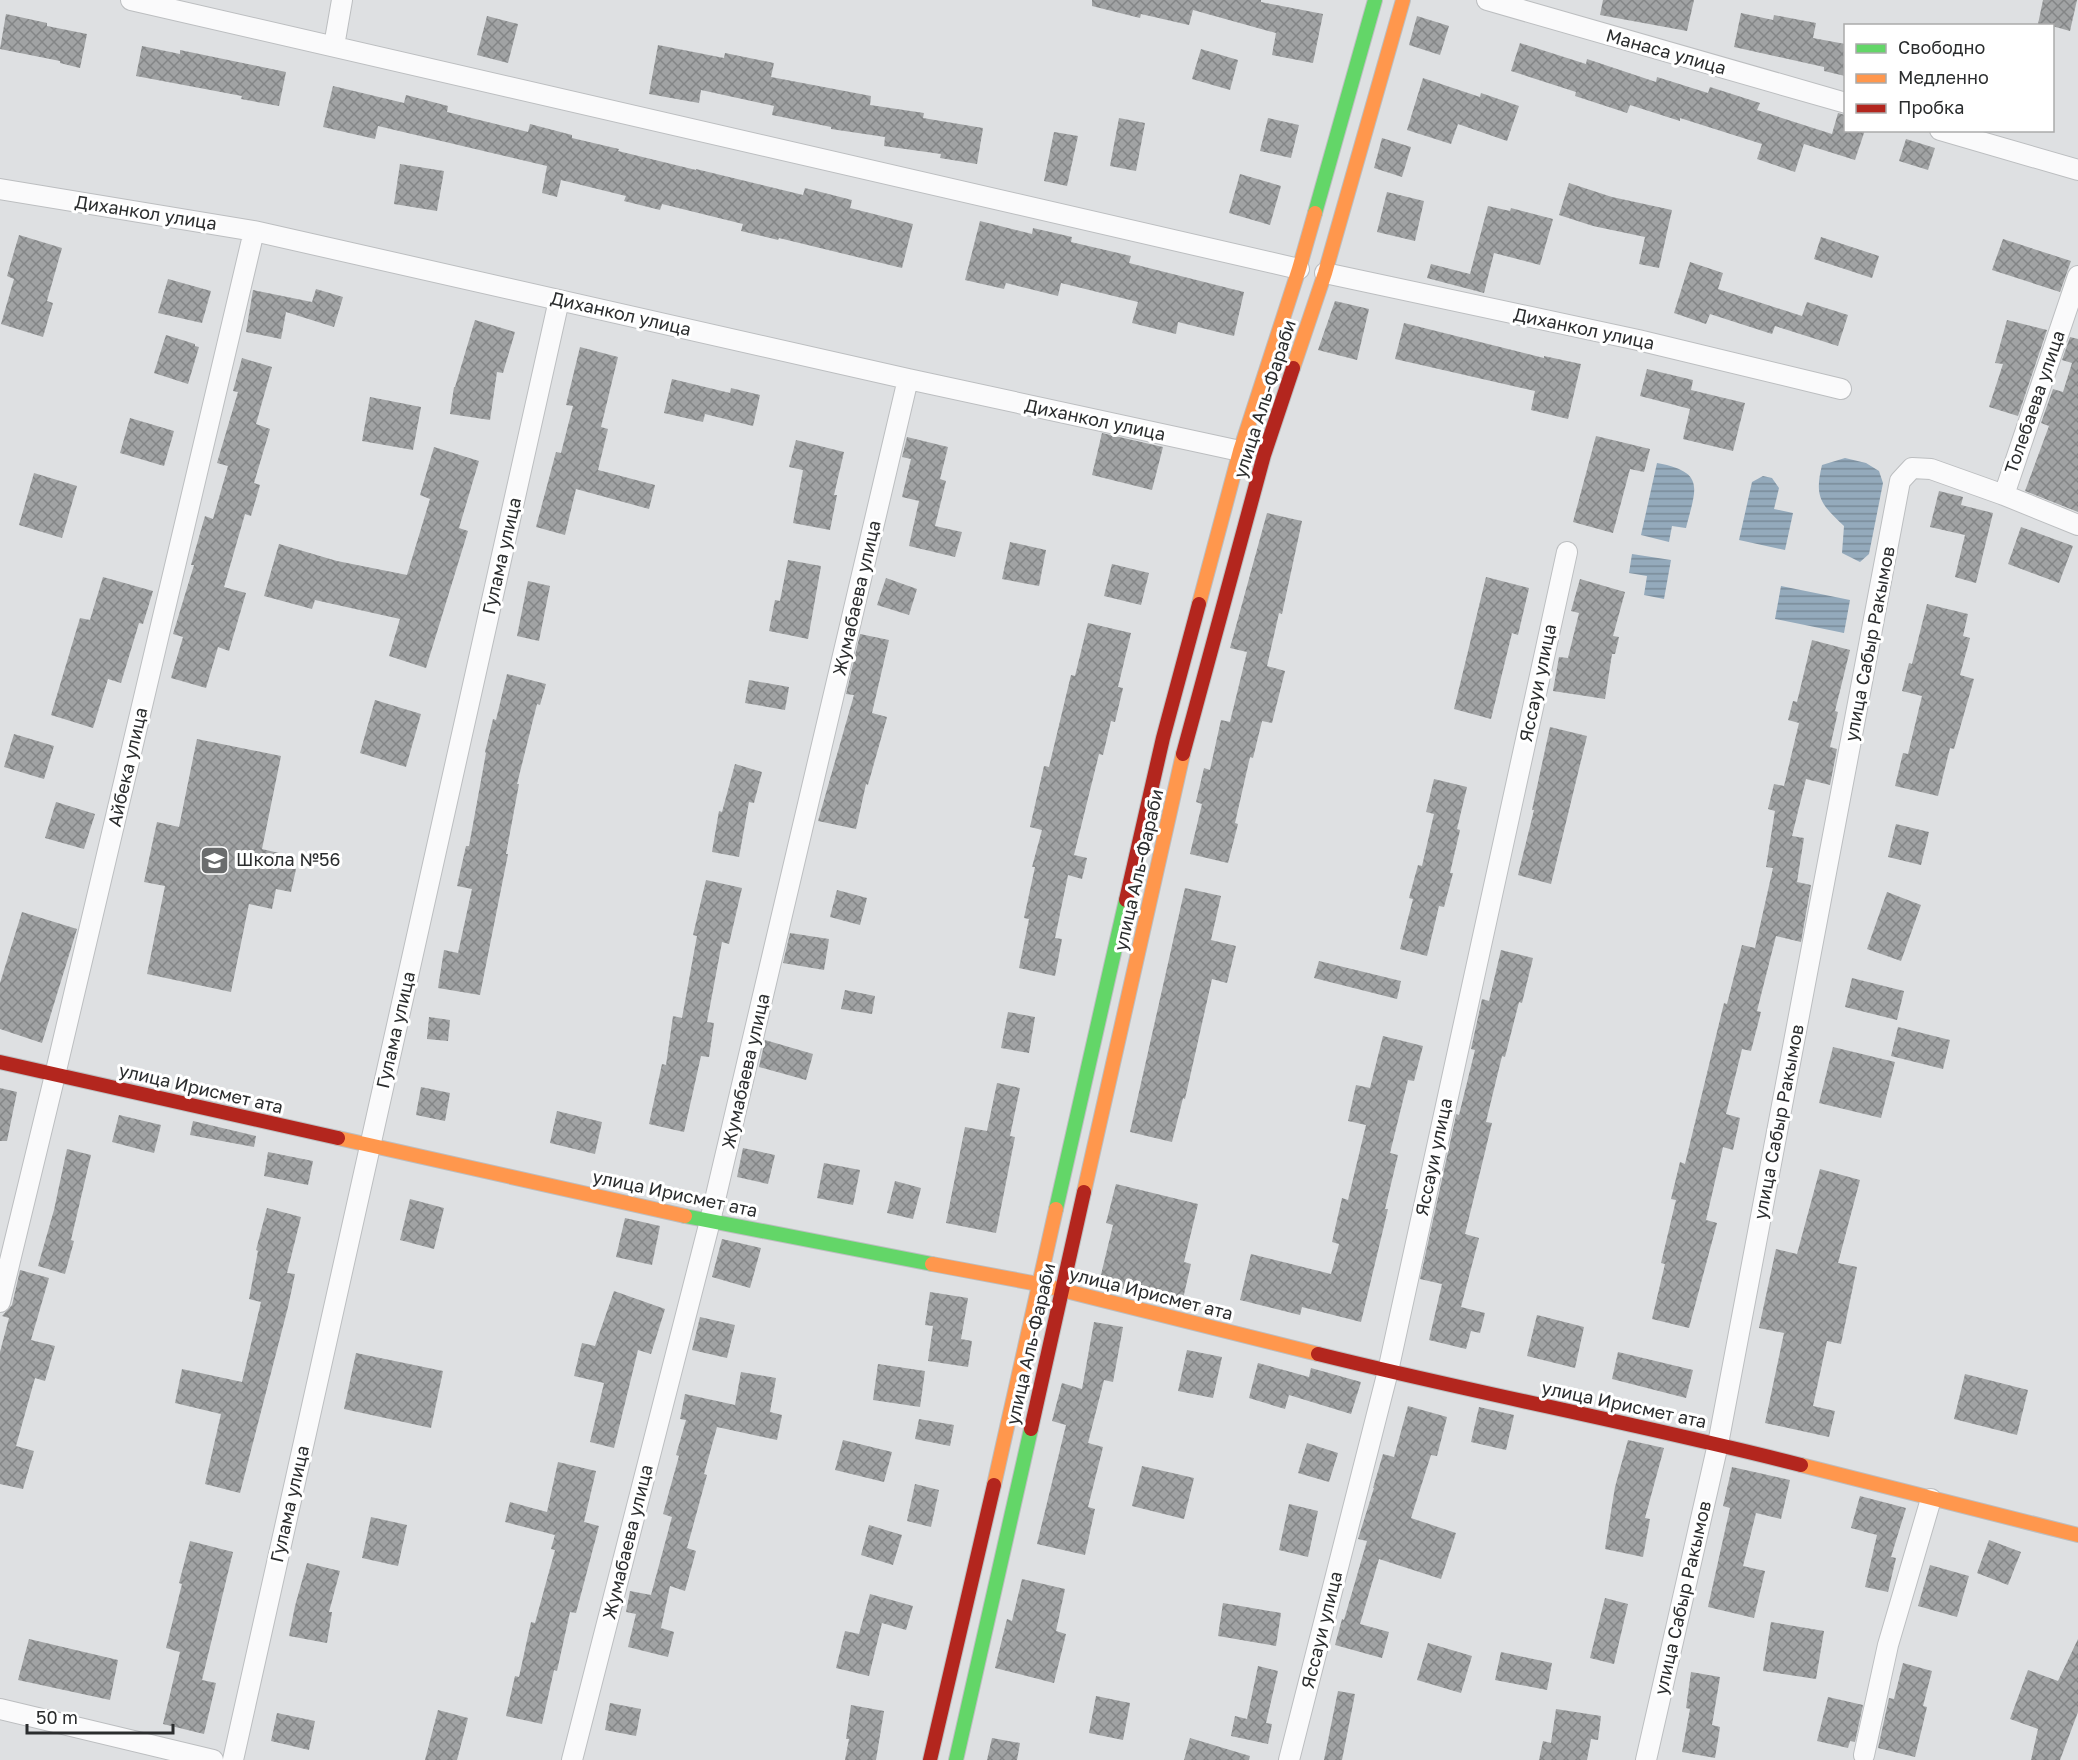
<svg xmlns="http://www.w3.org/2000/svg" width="2078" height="1760" viewBox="0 0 2078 1760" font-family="'Golos Text',sans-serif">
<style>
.water{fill:url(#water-rules)}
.building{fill:url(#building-cross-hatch)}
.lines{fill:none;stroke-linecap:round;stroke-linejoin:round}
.street-casing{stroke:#bcbec0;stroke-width:22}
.fast-casing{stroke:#bcbec0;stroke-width:16}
.slow-casing{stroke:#bcbec0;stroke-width:16}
.jam-casing{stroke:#bcbec0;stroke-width:16}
.street{stroke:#fafafb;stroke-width:20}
.fast{stroke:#63d668;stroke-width:14}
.slow{stroke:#ff974d;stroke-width:14}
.jam{stroke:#b3261e;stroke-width:14}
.labels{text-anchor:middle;stroke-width:6;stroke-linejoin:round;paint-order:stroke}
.street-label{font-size:18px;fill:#2b2d2e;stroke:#fff}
.poi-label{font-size:18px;fill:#2b2d2e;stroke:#fff;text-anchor:start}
</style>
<defs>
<pattern id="water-rules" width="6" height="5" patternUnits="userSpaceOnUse" patternTransform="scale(1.5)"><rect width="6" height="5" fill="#94aabc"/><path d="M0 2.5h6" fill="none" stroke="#798b99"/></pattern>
<pattern id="building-cross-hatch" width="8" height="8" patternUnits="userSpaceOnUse" patternTransform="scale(1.5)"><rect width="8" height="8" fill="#a1a3a4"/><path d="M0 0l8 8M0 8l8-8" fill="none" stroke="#838586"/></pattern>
</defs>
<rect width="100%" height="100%" fill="#dee0e2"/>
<path class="water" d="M1845,458L1866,463L1879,471L1883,483L1869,554L1860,562L1842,553L1844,526C1821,504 1814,498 1822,465Z
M1657,463C1706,472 1696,488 1686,528L1672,526L1669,542L1641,535Z
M1763,476L1772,478L1779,488L1774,509L1793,513L1785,550L1739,540L1752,482Z
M1632,554L1671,560L1664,599L1644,595L1647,576L1629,573Z
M1781,586L1850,600L1844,633L1775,619Z"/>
<path class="building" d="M1092,0H1261V2L1323,14L1313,63L1272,55L1276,33L1193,10L1189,25L1141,14L1140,18L1092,6Z
M1603,0H1694L1687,31L1600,15Z
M2043,0H2077L2070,31L2052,26L2038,24Z
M1741,13L1773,20L1774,15L1816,23L1813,38L1845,44V76L1824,71V67L1734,47Z
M6,14L47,23V26L87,34L80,68L60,63V61L0,49Z
M487,16L518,24L508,63L477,55Z
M1417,16L1449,26L1440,55L1409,45Z
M1520,43L1586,64L1587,59L1656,82L1657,77L1708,93L1710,87L1760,103L1757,110L1832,134L1838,113L1845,115V130H1865L1855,160L1804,144L1795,172L1757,159L1762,144L1680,118V121L1630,105L1627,113L1575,96L1576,92L1511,71Z
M658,45L724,58L725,53L774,63L771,77L871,96L870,105L924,113L923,118L983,128L977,164L940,158L941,154L884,146L885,137L831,129V127L772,115L774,106L701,90L699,103L649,94Z
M142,46L180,54V50L286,72L279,106L241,99L242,96L136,76Z
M1201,49L1238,60L1230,90L1192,79Z
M1423,78L1480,97L1481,93L1519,106L1507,141L1458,124L1451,144L1407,130Z
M333,86L404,103L406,95L448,106L447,112L528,132L530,124L572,135V138L619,149L618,151L696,170V169L803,195L805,188L852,200L850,208L913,224L902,268L779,238L778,240L741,231L743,224L662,204L660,210L624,201L626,196L561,180L557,197L542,193L547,166L378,126L375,139L323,127Z
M1119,118L1145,123L1136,171L1110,166Z
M1268,118L1299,125L1291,158L1260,151Z
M1054,132L1078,136L1067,186L1044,181Z
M1382,138L1411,147L1402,177L1374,168Z
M1906,139L1935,148L1928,170L1899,161Z
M400,164L444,171L437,211L394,204Z
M1240,174L1281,186L1270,225L1229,213Z
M1569,183L1612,197L1672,210L1659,268L1639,264L1645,237L1593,226L1559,215Z
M1387,192L1424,201L1415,241L1377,232Z
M1488,206L1510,211L1511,208L1553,219L1540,265L1494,253L1484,293L1427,278L1431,264L1470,274Z
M980,221L1032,234L1033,228L1072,237L1071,242L1131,256L1129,263L1244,292L1234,336L1178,322L1176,334L1132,323L1138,302L1061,283L1058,296L1006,283L1004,289L965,280Z
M19,235L62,248L47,301L53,303L43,337L1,324L14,279L7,276Z
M1821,237L1879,256L1872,278L1814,259Z
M2003,239L2071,261L2060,292L1992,270Z
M1690,262L1723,273L1718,289L1802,316L1807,302L1848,315L1838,346L1775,326L1772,334L1710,314L1706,324L1674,313Z
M168,279L211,291L202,323L158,313Z
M316,289L343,297L334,327L286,312L281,339L246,332L253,290L312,302Z
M1335,301L1369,309L1357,360L1318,350Z
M475,320L515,332L503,373L497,372L490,420L450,414L454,387H455Z
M2007,320L2047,330L2018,416L1989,407L2003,364L1995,363Z
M1404,323L1544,358V356L1581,364L1568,419L1531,410L1535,391L1395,359Z
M166,335L195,344V346L199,347L188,384L154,373Z
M2070,337L2078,339V512L2025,491L2049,426L2041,423L2053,389L2063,392L2072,363L2062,360Z
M580,347L618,357L601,427L608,429L598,470L655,485L649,509L576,489L565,535L536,527L556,452L561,453L573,406L566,405Z
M242,358L272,367L256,424L270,429L254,483L260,485L251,516L245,514L224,587L246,593L229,651L218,647L206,688L171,678L183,637L173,634L194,565H191L205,516L213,519L228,466L217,463L238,392L233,391Z
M1647,369L1693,380L1691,390L1745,403L1733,451L1683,439L1690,409L1640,396Z
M672,379L730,393L731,388L760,395L753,426L705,414L703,422L664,413Z
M370,397L421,407L413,450L362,441Z
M130,418L174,431L164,466L120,453Z
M1102,433L1163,447L1152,490L1092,475Z
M1596,436L1650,449L1644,472L1630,469L1613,533L1573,522Z
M907,437L948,447L940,479L946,481L935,526L962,532L955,557L909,546L919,501L902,497L911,459L902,457Z
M796,440L844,452L834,495H837L830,530L793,523L803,470L789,467Z
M434,447L479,461L459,528L468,531L426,668L389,656L400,619L315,600L312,609L264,596L279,544L337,561L407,575L430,499L420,495Z
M34,473L77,486L62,538L19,525Z
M1939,491L1963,497L1961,505L1993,513L1976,583L1955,577L1965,535L1930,527Z
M1267,513L1302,521L1282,614L1279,613L1267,666L1285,671L1272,723L1262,721L1253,758L1250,757L1235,823L1238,824L1228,863L1190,854L1202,804L1196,802L1204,768L1210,770L1221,720L1230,722L1247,652L1230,648Z
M2021,527L2073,546L2059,583L2008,564Z
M1010,542L1046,550L1039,586L1002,579Z
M788,560L821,566L808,639L769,631L775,600L780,601Z
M1112,564L1149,573L1141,605L1104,596Z
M103,577L153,591L143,624L139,623L121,683L108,679L93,728L51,715L80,618L90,620Z
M1486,577L1529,588L1518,635L1512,633L1491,719L1454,709Z
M886,578L917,589L909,615L877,605Z
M1580,579L1625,592L1613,636L1619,637L1615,654H1612L1605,699L1553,691L1559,657L1568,658L1579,613L1571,611Z
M528,581L550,586L539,641L517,636Z
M1927,604L1968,614L1963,636L1970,638L1960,675L1974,679L1954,749L1950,748L1938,796L1895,786L1903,753L1908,754L1922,696L1902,691L1909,663L1912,664Z
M1088,623L1131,633L1118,687L1123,688L1115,722L1111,721L1103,755L1099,754L1074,855L1087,858L1082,879L1068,875L1055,938L1062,939L1055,976L1019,968L1029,919L1024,918L1035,867H1032L1042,830L1030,827L1044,766L1049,767L1071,675L1075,676Z
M860,634L889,640L872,713L887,717L868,785L866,784L856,829L818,821L854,695L846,694Z
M1812,640L1850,650L1835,711L1838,712L1830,747L1837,749L1830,785L1806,779L1792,836L1804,838L1797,882L1811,885L1801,942L1776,936L1757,1011L1761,1012L1751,1051L1742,1049L1726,1114L1740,1118L1733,1150L1723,1147L1706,1220L1717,1223L1689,1328L1652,1319L1665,1264L1661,1263L1676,1200L1671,1199L1680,1162L1685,1164L1724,1003L1727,1004L1742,945L1755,948L1773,868L1766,867L1775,811L1768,809L1774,784L1784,786L1799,723L1788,720L1793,701L1797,702Z
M507,674L546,684L540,705L537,704L517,784H519L506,854H508L480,995L438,988L444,950L458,953L472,889L457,886L466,846H469L486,753L485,752L493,719L496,720Z
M749,680L789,687L785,710L745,703Z
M375,700L421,714L406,767L360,753Z
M1550,727L1587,736L1551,884L1518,875L1534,810H1532Z
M14,734L54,746L44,779L4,767Z
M197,739L281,756L262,849L283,854L281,866L296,869L291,892L276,889L272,909L249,904L231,992L147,974L165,886L144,882L157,822L179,827Z
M735,764L762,772L754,803L749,802L739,857L712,852L719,811L722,812Z
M1434,779L1467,787L1457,829L1460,830L1450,873H1453L1444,907L1439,906L1427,956L1400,949L1413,899L1409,898L1418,865L1422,866L1434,814L1426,812Z
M56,802L95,814L84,849L45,838Z
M1896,824L1929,832L1921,865L1888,857Z
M706,880L742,888L729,944L722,942L707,1022L714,1023L709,1057L701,1056L684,1132L649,1124L662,1064L666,1065L673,1016L682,1018L697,936L693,935Z
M1185,888L1221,896L1211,940L1236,946L1227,983L1212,979L1185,1099L1183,1098L1172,1142L1130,1132Z
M837,890L867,898L860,925L830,917Z
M1887,892L1921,905L1901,961L1867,949Z
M22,912L77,929L42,1043L0,1029V983Z
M790,933L829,939L824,970L783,963Z
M1501,950L1533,958L1522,1003L1519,1002L1505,1057L1502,1056L1486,1122L1492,1123L1465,1234L1479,1238L1461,1307L1485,1313L1480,1333L1471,1331L1466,1349L1429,1340L1442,1284L1420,1279L1455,1120L1456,1114L1459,1115L1475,1050L1471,1049L1482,999L1489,1001Z
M1319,961L1401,981L1397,999L1314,978Z
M1852,978L1904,991L1897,1020L1845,1007Z
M845,990L875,996L872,1014L841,1009Z
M1008,1012L1035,1017L1029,1053L1001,1048Z
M429,1017L450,1020L448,1041L427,1039Z
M1898,1027L1950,1040L1943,1069L1891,1056Z
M1383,1036L1423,1046L1414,1081L1408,1080L1390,1153L1398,1155L1385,1209H1388L1361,1322L1302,1307L1300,1315L1240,1300L1251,1254L1331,1274L1339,1244L1332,1242L1342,1198L1348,1200L1366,1125L1348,1121L1356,1085L1370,1088Z
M765,1040L813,1054L806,1080L759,1067Z
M1833,1047L1895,1062L1881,1118L1819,1103Z
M997,1083L1020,1088L1010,1136L1015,1137L996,1233L946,1223L965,1127L987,1131Z
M421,1087L450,1093L445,1121L416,1115Z
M0,1088L17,1092L7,1141H0Z
M557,1111L602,1122L595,1154L550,1143Z
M119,1115L161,1125L154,1153L112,1142Z
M193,1121L256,1136L254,1147L190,1135Z
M743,1148L775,1155L768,1184L737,1177Z
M67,1149L91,1155L71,1240L74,1241L65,1274L38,1266L54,1210Z
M268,1152L313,1161L308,1185L264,1176Z
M824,1163L860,1170L853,1205L817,1198Z
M1820,1169L1860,1180L1838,1263L1857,1267L1841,1344L1827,1341L1813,1406L1835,1411L1829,1437L1765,1423L1784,1333L1759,1328L1776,1249L1797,1254Z
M895,1181L921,1188L913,1219L887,1213Z
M1116,1184L1198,1204L1184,1262L1191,1264L1182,1303L1099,1283L1113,1225L1106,1223Z
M410,1199L444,1208L434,1249L400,1240Z
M267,1208L301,1217L287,1273L295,1274L288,1307L240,1493L205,1484L221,1414L175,1403L182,1369L242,1382L261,1302L249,1299L258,1251L256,1250Z
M625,1218L660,1226L652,1265L616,1257Z
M722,1239L761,1248L750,1288L712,1277Z
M20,1270L49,1278L31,1340L55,1346L45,1381L35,1378L16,1446L34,1451L23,1489L0,1484V1352L9,1318L2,1316L12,1305Z
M614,1291L665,1309L651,1354L638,1350L614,1448L590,1442L604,1383L574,1376L582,1343L595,1346Z
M930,1292L968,1298L961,1339L972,1341L968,1367L928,1361L933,1326L925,1325Z
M1537,1315L1584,1327L1575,1368L1527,1356Z
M700,1317L735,1325L727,1358L692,1350Z
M1094,1322L1123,1327L1113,1382L1104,1380L1088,1443L1103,1447L1088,1507L1095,1509L1085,1555L1037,1544L1066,1425L1052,1421L1062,1383L1082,1389Z
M1187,1350L1222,1357L1213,1398L1178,1391Z
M1618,1352L1693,1370L1686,1398L1612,1379Z
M356,1353L443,1371L431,1428L344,1409Z
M1258,1363L1309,1377L1311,1368L1361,1382L1351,1414L1289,1395L1285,1409L1249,1398Z
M878,1364L925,1371L920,1407L873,1400Z
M741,1372L776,1378L770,1412L782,1415L777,1440L717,1427L704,1474L707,1475L687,1548L696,1551L685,1591L670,1586L661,1628L674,1632L668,1657L628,1647L636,1614L626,1612L630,1591L651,1595L672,1517L663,1514L679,1456L676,1455L686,1420L680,1419L685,1394L735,1405Z
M1965,1374L2028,1390L2017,1435L1954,1419Z
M1408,1406L1447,1417L1437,1456L1431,1455L1411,1518L1456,1533L1441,1579L1379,1559L1360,1624L1389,1632L1382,1658L1335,1645L1342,1619L1344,1620L1367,1541L1358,1539L1374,1488H1373L1383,1454L1394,1457Z
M1479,1407L1514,1415L1506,1450L1471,1442Z
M919,1419L954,1425L950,1446L915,1439Z
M843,1440L892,1452L884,1482L835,1470Z
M1628,1440L1664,1448L1645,1518L1650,1519L1643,1557L1605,1549L1615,1487Z
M1307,1443L1338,1453L1329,1482L1298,1473Z
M558,1462L596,1471L584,1522L599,1526L576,1613L570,1612L557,1671L554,1670L542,1724L506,1716L515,1676L519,1677L531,1622L535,1623L555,1550L551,1549L555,1535L505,1522L510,1502L547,1512Z
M1142,1466L1194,1478L1184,1519L1132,1506Z
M1732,1467L1790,1480L1781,1519L1756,1513L1743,1566L1765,1571L1754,1618L1708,1607L1730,1508L1723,1506Z
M915,1484L939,1490L931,1527L907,1521Z
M1860,1496L1906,1508L1891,1557L1896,1558L1888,1592L1865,1587L1877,1535L1851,1528Z
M1289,1504L1318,1511L1308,1557L1279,1550Z
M371,1517L407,1525L398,1566L362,1558Z
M869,1525L902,1535L893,1565L861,1555Z
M1989,1540L2021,1552L2008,1585L1977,1573Z
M190,1541L233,1552L202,1680L216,1683L204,1734L163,1724L180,1652L166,1648L182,1584L179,1583Z
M307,1563L340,1571L329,1612H332L327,1643L289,1636L295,1606Z
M1930,1565L1969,1576L1957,1617L1918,1606Z
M1022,1579L1065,1589L1056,1631L1066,1634L1054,1683L995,1668L1007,1619L1012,1621Z
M870,1594L913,1606L906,1630L882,1623L869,1676L836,1668L845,1631L859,1634Z
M1605,1598L1628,1604L1614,1664L1590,1658Z
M1223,1603L1281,1613L1276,1646L1218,1636Z
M1771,1622L1824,1631L1816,1679L1763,1671Z
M29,1639L118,1660L110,1700L18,1680Z
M2078,1639V1712L2060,1760H2031L2038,1729L2010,1719L2028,1670L2058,1681Z
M1428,1643L1472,1656L1461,1693L1417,1680Z
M1501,1652L1552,1663L1547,1690L1495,1680Z
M1903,1663L1932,1671L1923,1706L1927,1707L1915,1757L1878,1748L1889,1698L1894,1699Z
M1258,1666L1278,1671L1266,1723L1272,1724L1268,1744L1231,1736L1235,1716L1247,1719Z
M1691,1672L1720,1677L1712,1725L1720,1727L1715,1758L1682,1752L1690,1709L1686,1708Z
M1338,1691L1355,1694L1342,1760H1324Z
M1096,1696L1130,1703L1123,1740L1089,1733Z
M1828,1697L1863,1705L1855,1742L1850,1741L1848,1748L1817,1741Z
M610,1703L641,1709L636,1736L605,1730Z
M851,1705L884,1711L876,1760H845L849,1739H846Z
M1556,1709L1601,1716L1598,1740L1591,1739L1587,1760H1539L1543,1741L1551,1743Z
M438,1710L468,1718L457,1760H425Z
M277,1713L315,1721L309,1750L271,1741Z
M992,1738L1020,1743L1017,1760H987Z
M1190,1738L1250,1756L1249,1760H1184Z"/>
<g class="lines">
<defs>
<path id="street" d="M131,0L1299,269
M1487,0L1846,103
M334,46L342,0
M1940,130L2078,170
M0,189L254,231L908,379L1240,451
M1325,273L1638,340L1841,389
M2004,495L2078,276
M0,1302L55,1075L254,231
M0,1709L213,1760
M1864,1755L1888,1645L1931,1499
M233,1760L559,300
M572,1760L710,1221L908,379
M1289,1760L1388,1371L1567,552
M1646,1760L1718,1444L1900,481L1912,468L1931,469L2004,495L2078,525"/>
<path id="fast" d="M1315,213L1375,0
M1056,1209L1126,900
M685,1216L932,1264
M956,1760L1031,1429"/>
<path id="slow" d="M1293,368L1325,273L1403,0
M1199,604L1240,451L1299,269L1315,213
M338,1138L685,1216
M1084,1192L1183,754
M932,1264L1038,1284L1318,1354
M1801,1465L2078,1535
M994,1485L1056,1209"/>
<path id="jam" d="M1183,754L1264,455L1293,368
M1126,900L1163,738L1199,604
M0,1062L338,1138
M1318,1354C1479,1394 1641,1424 1801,1465
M1031,1429L1084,1192
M930,1760L994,1485"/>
</defs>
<use href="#street" class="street-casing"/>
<use href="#fast" class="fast-casing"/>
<use href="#slow" class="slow-casing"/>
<use href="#jam" class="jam-casing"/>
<use href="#street" class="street"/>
<use href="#fast" class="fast"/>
<use href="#slow" class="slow"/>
<use href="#jam" class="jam"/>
</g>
<defs>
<symbol id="school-square" viewBox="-11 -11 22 22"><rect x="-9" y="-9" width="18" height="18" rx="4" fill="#6a6c6d" stroke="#fff"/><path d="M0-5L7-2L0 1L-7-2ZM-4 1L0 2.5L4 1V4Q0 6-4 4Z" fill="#fff"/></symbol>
</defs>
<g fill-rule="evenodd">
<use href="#school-square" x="198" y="844" width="33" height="33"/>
</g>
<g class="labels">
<g class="street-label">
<text transform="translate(1666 52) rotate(16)" y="6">Манаса улица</text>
<text transform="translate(146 213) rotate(9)" y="6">Диханкол улица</text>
<text transform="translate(621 314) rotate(13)" y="6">Диханкол улица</text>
<text transform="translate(1584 329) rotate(12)" y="6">Диханкол улица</text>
<text transform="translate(1265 399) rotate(-72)" y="6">улица Аль-Фараби</text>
<text transform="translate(2035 402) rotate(-71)" y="6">Толебаева улица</text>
<text transform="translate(1095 420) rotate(12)" y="6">Диханкол улица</text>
<text transform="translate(502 556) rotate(-77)" y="6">Гулама улица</text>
<text transform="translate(857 598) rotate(-77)" y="6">Жумабаева улица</text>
<text transform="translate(1870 644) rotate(-79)" y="6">улица Сабыр Ракымов</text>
<text transform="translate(1538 683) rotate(-78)" y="6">Яссауи улица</text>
<text transform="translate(128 767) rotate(-77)" y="6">Айбека улица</text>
<text transform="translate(1139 870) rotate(-77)" y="6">улица Аль-Фараби</text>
<text transform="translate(396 1030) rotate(-77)" y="6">Гулама улица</text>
<text transform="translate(746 1071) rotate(-77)" y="6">Жумабаева улица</text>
<text transform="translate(201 1089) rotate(13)" y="6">улица Ирисмет ата</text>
<text transform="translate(1779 1122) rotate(-79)" y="6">улица Сабыр Ракымов</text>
<text transform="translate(1434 1157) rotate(-78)" y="6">Яссауи улица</text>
<text transform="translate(675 1194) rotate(12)" y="6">улица Ирисмет ата</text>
<text transform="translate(1151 1294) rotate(14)" y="6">улица Ирисмет ата</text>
<text transform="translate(1031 1344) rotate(-77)" y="6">улица Аль-Фараби</text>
<text transform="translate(1624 1405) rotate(12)" y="6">улица Ирисмет ата</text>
<text transform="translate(290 1504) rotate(-77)" y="6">Гулама улица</text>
<text transform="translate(628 1542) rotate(-76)" y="6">Жумабаева улица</text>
<text transform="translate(1683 1598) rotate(-77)" y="6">улица Сабыр Ракымов</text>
<text transform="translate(1322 1630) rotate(-76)" y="6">Яссауи улица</text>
</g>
<g class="poi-label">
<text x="236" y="866">Школа №56</text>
</g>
</g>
<rect x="1844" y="24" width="210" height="108" fill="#ffffff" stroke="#aaabab" stroke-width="1.5"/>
<rect x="1856" y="44" width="30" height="9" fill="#63d668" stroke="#aaabab" stroke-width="1.5"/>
<text x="1898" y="54" font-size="18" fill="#2b2d2e">Свободно</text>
<rect x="1856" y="74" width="30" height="9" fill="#ff974d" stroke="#aaabab" stroke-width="1.5"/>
<text x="1898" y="84" font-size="18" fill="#2b2d2e">Медленно</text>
<rect x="1856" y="104" width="30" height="9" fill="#b3261e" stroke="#aaabab" stroke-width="1.5"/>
<text x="1898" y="114" font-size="18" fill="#2b2d2e">Пробка</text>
<path d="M27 1724v9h146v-9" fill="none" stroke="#2b2d2e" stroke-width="3"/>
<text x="36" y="1724" font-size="18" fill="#2b2d2e" stroke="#ffffff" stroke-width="4.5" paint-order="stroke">50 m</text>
</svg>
